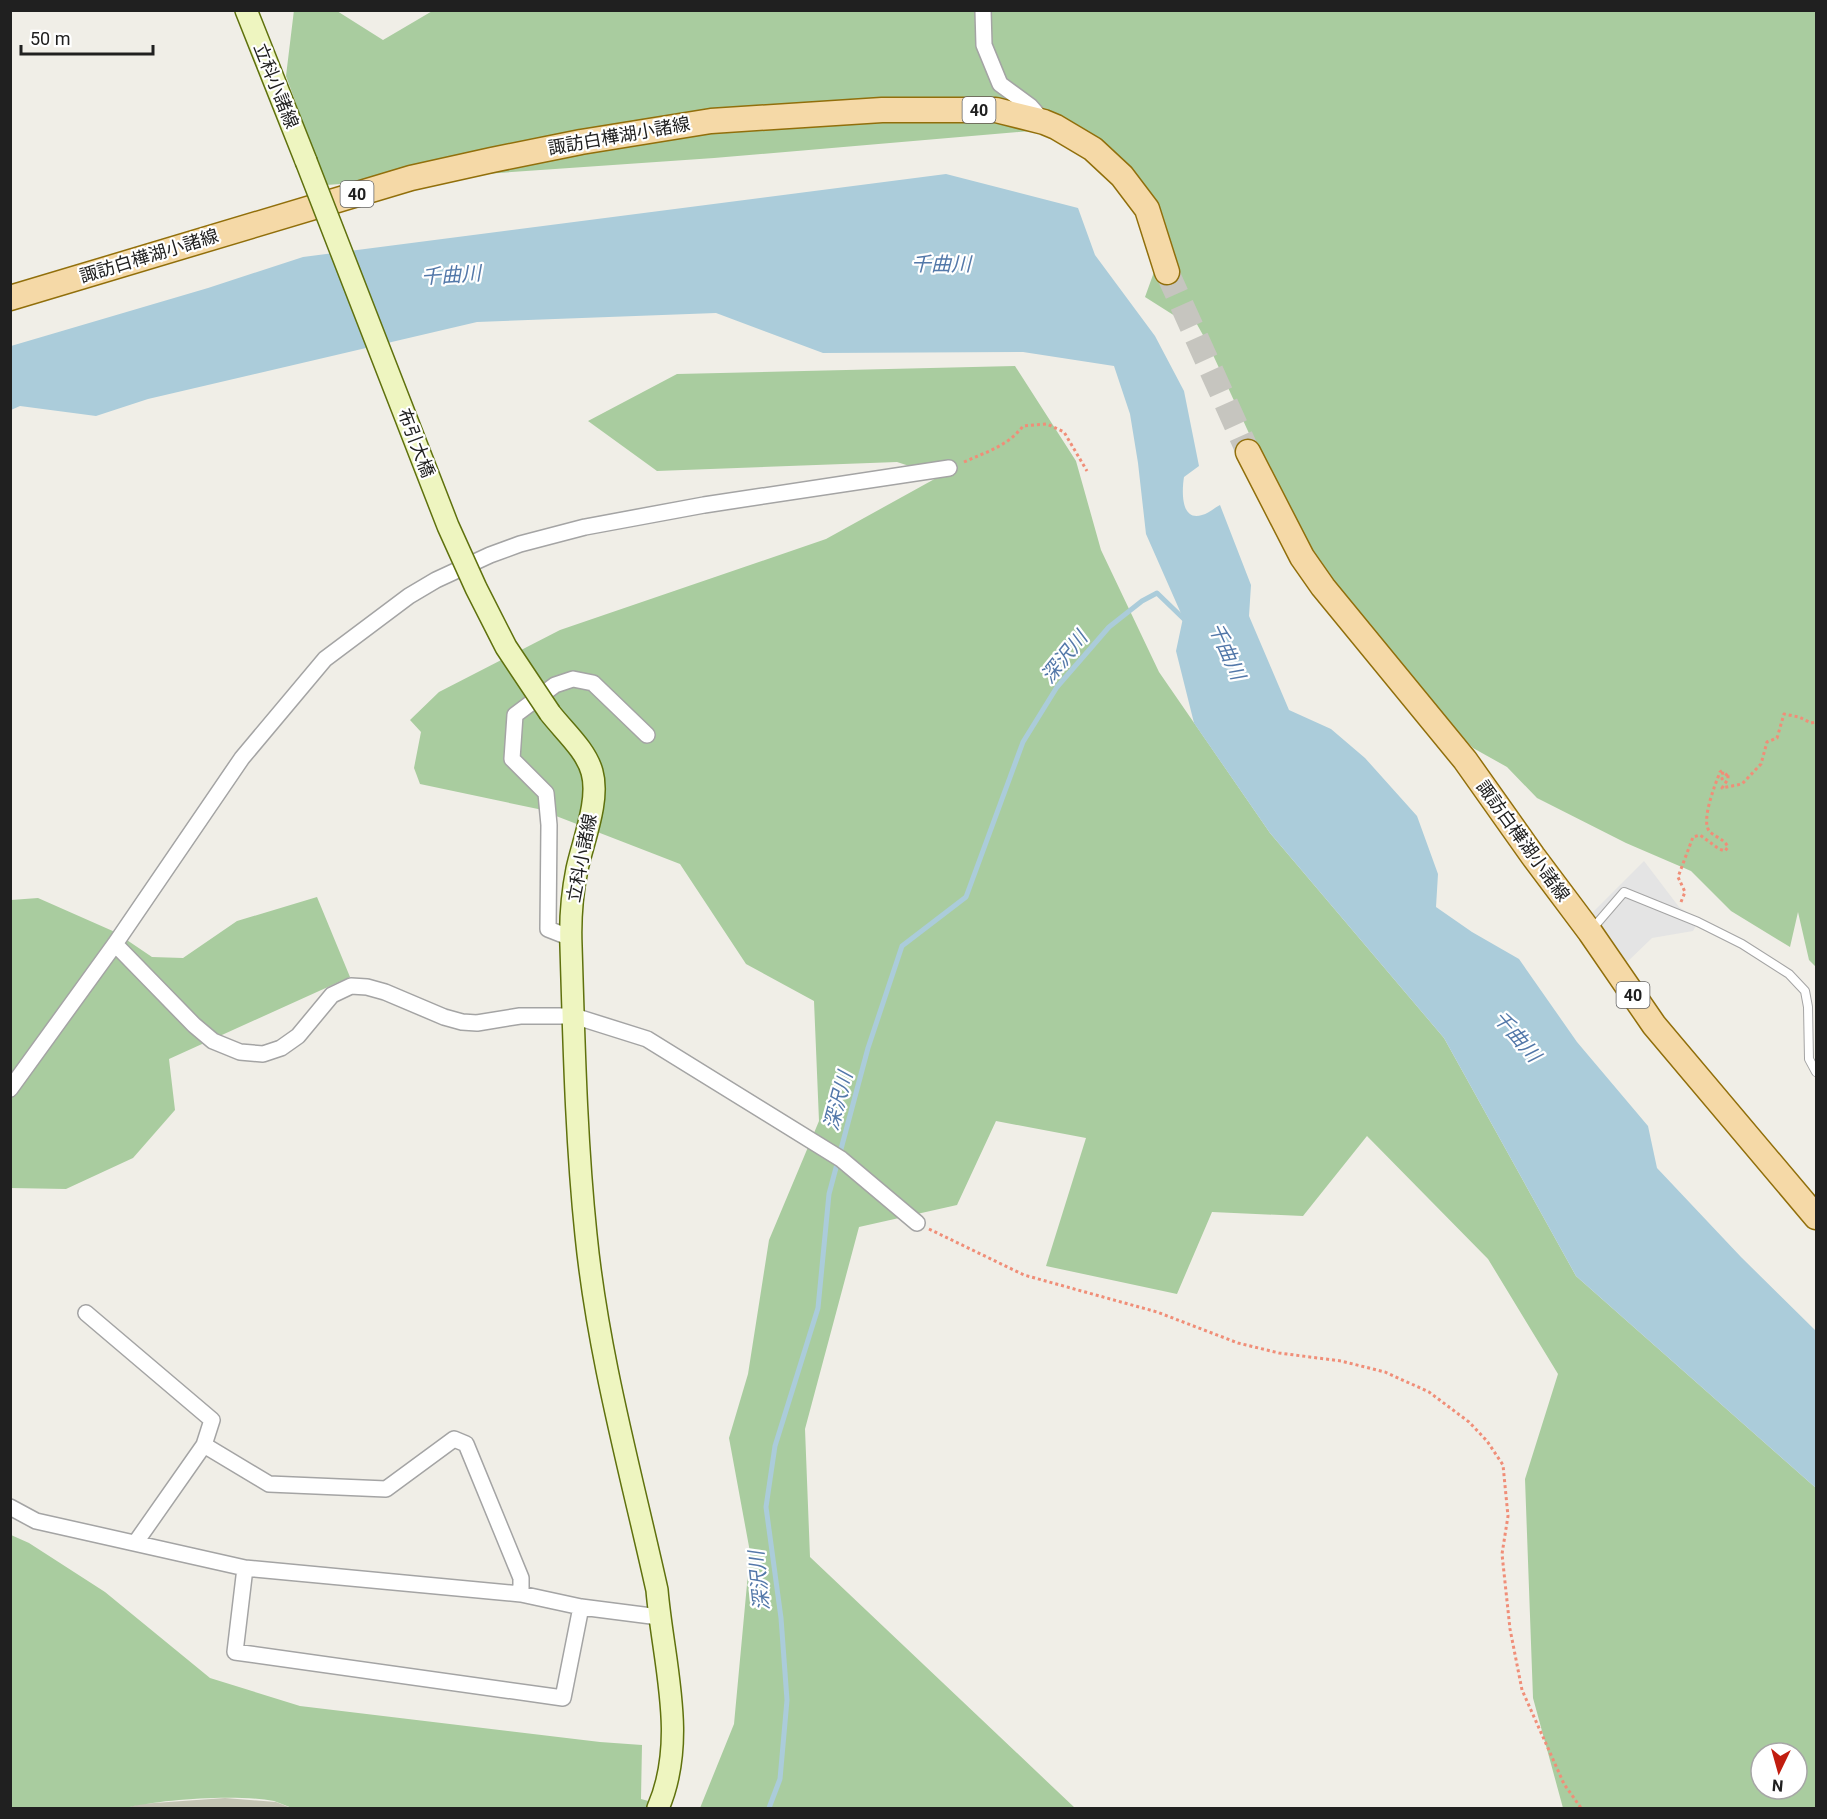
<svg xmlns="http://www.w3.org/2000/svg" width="1827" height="1819" viewBox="0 0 1827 1819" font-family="Roboto,'Noto Sans JP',sans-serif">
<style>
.construction{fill:#c3c4b3}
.forest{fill:#a9cc9f;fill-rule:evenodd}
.parking{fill:#e4e4e4}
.water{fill:#abccda}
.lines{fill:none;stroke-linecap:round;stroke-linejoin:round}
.stream{stroke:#abccda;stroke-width:5}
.primary-tunnel{stroke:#c6c5bf;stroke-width:24;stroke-dasharray:24 12;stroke-linecap:butt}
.lane-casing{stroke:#a4a4a4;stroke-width:10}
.street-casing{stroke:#a4a4a4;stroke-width:18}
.secondary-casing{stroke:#5f710d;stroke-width:24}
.primary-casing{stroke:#916f0b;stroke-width:27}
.path{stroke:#f08e78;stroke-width:3;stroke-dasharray:3 3;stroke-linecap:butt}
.lane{stroke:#fff;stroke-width:8}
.street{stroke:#fff;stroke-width:15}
.secondary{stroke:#eef5c0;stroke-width:21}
.primary{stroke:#f5d9a7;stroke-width:24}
.secondary-bridge-casing{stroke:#5f710d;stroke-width:24;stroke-linecap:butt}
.secondary-bridge{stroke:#eef5c0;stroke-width:21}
.labels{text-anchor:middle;stroke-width:4.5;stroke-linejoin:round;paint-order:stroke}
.shield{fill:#fff;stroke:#636363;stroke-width:1.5}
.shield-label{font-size:16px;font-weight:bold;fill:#202020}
.street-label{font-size:18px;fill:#202020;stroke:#fff}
.water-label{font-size:20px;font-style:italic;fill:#5378a9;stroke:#fff}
</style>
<rect width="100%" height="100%" fill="#f0eee7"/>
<path class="construction" d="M225,1798L276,1802L291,1808H125L140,1804Z"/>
<path class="forest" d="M294,10L337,11L383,40L434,10L1816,11V967L1809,960L1798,912L1790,947L1731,911L1691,871L1626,843L1537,798L1507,767L1473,748L1401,671L1329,583L1264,466L1208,344L1189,310L1175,316L1145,297L1154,272L1168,268L1159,223L1077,127L714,158L326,185L286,76Z
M1015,366L1076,461L1101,550L1159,672L1270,833L1444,1038L1576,1276L1816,1488V1808H1563L1533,1698L1525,1479L1558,1374L1488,1259L1367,1136L1303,1216L1212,1212L1177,1294L1046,1266L1086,1138L996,1121L957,1205L859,1227L805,1429L810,1557L1075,1808H700L734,1724L750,1552L729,1438L748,1374L769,1240L819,1121L814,1001L746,964L680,864L538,809L420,784L414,768L421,732L410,720L439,692L560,630L826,539L940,476L897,462L657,471L588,421L677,374ZM1761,1753H1797V1789H1761Z
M317,897L350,977L169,1059L175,1110L133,1158L66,1189L11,1188V900L38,898L115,932L152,957L183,958L237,921Z
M11,1535L29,1543L105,1592L210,1678L300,1706L600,1742L642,1745L641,1799L675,1808H292C286,1806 280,1803 274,1801C236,1794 162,1799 125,1808H11Z"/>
<path class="parking" d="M1644,861L1679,907L1699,920L1693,931L1652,938L1627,962L1592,913Z"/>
<path class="water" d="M946,174L1078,208L1095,255L1155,336L1184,391L1199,466L1184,477C1182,489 1180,522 1202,515C1208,514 1214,508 1220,505L1251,585L1249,616L1289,710L1331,729L1365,758L1417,816L1438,874L1436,907L1472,932L1519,959L1577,1042L1648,1126L1657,1168L1741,1257L1816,1331V1488L1576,1276L1444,1038L1270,833L1194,723L1176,651L1183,618L1146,534L1138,463L1130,414L1114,366L1023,352L823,353L716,313L477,322L148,399L96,416L20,406L11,410V346L208,288L303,257Z"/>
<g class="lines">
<path class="stream" d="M769,1808L780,1779L787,1700L781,1618L766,1507L775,1446L818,1308L829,1194L868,1048L902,946L966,897L1023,742L1057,687L1109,627L1142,601L1157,593L1187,622"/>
<path class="primary-tunnel" d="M1167,272L1248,452"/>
<defs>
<path id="lane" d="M1593,928L1624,892L1698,922L1742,944L1789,974L1805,991L1808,1007L1809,1059L1816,1072"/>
<path id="street" d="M983,10L984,45L1000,84L1030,106L1044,122
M571,938L548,929L549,825L546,793L512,759L515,715L555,685L573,679L593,683L647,735
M115,944L194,1025L213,1041L240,1052L263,1054L281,1048L298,1036L332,995L351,986L367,987L385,992L444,1017L462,1022L477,1023L520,1016H574L647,1039L841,1159L917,1223
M10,1089L115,944L242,758L325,659L409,596L436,580L490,555L520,544L585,527L704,505L949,468
M86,1313L212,1420L204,1445
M10,1507L36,1521L245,1568L521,1594L581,1607L659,1617
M136,1542L204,1445L269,1484L386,1489L454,1439L466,1444L521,1578V1594
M245,1568L235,1652L563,1698L581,1607"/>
<path id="secondary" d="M246,10L306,161
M550,713C564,731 586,750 592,772C600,800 583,841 577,869C572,894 570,921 571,946C574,1043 576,1139 586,1235C598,1355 631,1473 657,1590C663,1662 688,1739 658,1808"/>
<path id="primary" d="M10,298L411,178L492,160L581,142L711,121L882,110H996L1044,122L1056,127L1093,149L1122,176L1147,209L1167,272
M1248,452L1302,557L1323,587L1465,760L1533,856L1590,932L1654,1025L1816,1217"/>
</defs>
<use href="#lane" class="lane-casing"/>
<use href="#street" class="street-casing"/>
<use href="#secondary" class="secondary-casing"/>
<use href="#primary" class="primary-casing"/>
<path class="path" d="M964,462C986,452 1008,446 1023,426L1047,424L1064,432L1087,471
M1681,902L1685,892L1678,877L1693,837L1700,835L1719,849L1725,851L1728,847C1724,839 1717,838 1710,832C1700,822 1715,785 1720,772L1723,770L1722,779L1728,773V779L1722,788L1742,784L1761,764L1767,742L1777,738L1784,714L1799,717L1811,723L1816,722
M929,1229L1024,1275L1157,1312L1238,1343L1279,1353L1341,1361L1385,1372L1429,1392L1469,1422L1487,1441L1503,1465L1508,1516L1502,1554L1510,1629L1522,1690L1564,1784L1581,1808"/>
<use href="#lane" class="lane"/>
<use href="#street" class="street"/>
<use href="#secondary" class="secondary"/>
<use href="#primary" class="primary"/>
<defs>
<path id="secondary-bridge" d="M306,161L448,526L476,588L506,647L550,713"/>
</defs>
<use href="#secondary-bridge" class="secondary-bridge-casing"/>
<use href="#secondary-bridge" class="secondary-bridge"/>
</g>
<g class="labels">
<g class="shield">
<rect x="962.5" y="97" width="33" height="26" rx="4.5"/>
<rect x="340.5" y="181" width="33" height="26" rx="4.5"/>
<rect x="1616.5" y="982" width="33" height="26" rx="4.5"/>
</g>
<g class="shield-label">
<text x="979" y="116">40</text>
<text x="357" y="200">40</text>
<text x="1633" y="1001">40</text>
</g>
<g class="street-label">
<text transform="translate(276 86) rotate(68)" y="6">立科小諸線</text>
<text transform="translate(619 136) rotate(-10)" y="6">諏訪白樺湖小諸線</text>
<text transform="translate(149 256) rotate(-17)" y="6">諏訪白樺湖小諸線</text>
<text transform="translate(416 443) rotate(69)" y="6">布引大橋</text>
<text transform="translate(1523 841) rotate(54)" y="6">諏訪白樺湖小諸線</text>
<text transform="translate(582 858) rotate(-79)" y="6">立科小諸線</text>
</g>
<g class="water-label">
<text x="941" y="271">千曲川</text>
<text transform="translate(451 275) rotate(-4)" y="7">千曲川</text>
<text transform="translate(1227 651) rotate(66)" y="7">千曲川</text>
<text transform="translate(1064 657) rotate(-51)" y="7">深沢川</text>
<text transform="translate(1517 1036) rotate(49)" y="7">千曲川</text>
<text transform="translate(838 1101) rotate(-75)" y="7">深沢川</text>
<text transform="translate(759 1581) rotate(-96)" y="7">深沢川</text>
</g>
</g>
<rect width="1827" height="1819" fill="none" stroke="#202020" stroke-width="24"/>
<g transform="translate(1779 1771) rotate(185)"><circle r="28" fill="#ffffff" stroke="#a6a6a6" stroke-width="1.5"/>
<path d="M0-4.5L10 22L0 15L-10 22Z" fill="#c11d0f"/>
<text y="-9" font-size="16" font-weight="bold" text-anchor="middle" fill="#202020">N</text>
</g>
<path d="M21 45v9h132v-9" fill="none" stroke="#202020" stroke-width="3"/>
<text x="30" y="45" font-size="18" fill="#202020" stroke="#ffffff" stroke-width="4.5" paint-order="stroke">50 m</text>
</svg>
